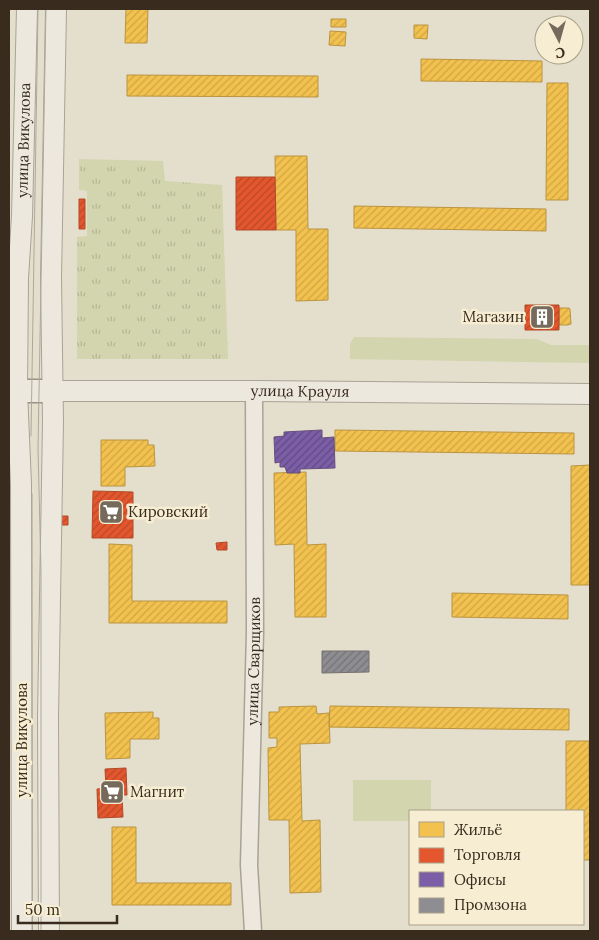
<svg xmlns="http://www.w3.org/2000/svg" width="599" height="940" viewBox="0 0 599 940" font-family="Lora,serif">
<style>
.green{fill:#d3d5ae}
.park{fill:url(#park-tufts)}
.homes{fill:url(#homes-hatch);stroke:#ba9440}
.shops{fill:url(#shops-hatch);stroke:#b14a29}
.offices{fill:url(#offices-hatch);stroke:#674f7e}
.industry{fill:url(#industry-hatch);stroke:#74706f}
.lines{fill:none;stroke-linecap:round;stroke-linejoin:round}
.minor-casing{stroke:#a9a396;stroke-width:19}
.tertiary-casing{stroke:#a9a396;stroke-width:22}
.secondary-casing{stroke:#999285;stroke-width:25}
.minor{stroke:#ece8de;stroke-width:16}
.tertiary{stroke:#ece8de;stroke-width:20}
.secondary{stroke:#ece8de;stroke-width:22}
.tram{stroke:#aca89e;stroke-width:1}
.labels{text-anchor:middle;stroke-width:5;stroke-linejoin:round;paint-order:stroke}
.street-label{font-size:15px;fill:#392c1e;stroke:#f6edd2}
.poi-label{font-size:15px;fill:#392c1e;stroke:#f6edd2;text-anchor:start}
</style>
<defs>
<pattern id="park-tufts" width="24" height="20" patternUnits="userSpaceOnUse" patternTransform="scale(1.25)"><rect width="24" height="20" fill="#d3d5ae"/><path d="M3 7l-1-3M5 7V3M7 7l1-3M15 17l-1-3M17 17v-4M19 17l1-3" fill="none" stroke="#b6b795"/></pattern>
<pattern id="homes-hatch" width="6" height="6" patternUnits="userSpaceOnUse" patternTransform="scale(1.25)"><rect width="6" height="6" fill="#f2c14e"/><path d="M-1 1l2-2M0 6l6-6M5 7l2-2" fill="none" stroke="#d0a644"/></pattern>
<pattern id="shops-hatch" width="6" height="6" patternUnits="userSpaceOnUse" patternTransform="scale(1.25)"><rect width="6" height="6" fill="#e4572e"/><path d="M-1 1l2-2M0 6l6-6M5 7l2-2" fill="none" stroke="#ba4827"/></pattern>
<pattern id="offices-hatch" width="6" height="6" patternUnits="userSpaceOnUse" patternTransform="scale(1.25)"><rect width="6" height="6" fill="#7b5ea7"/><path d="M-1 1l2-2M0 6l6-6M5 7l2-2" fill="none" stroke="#604a80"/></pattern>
<pattern id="industry-hatch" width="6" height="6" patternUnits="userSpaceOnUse" patternTransform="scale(1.25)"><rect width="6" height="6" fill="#8d8d92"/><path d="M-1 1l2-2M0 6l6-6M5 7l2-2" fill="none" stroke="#747377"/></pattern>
</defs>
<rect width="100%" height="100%" fill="#e4decc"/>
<path class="green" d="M354,337L537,339L551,345H590V363L350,359V344Z
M353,780H431V811H410V821H353Z"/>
<path class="park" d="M79,159L163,161L165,181L222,185L228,359H77V237L87,236V191L79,190Z"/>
<path class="homes" d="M126,9H148L147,43H125Z
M331,19H346V27H331Z
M414,25H428L427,39L414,38Z
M330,31L346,32L345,46L329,45Z
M421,59L542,61V82L421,81Z
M127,75L318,76V97L127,96Z
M547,83H568V200H546Z
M275,156H307L308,229H328V300L296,301V230H276Z
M354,206L546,209V231L354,228Z
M559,308H569L570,309L571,324L568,325H559Z
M335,430L574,433V454L335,451Z
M101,440H148V445H154L155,466L125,467V486H101Z
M590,465V585H571V466Z
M306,472L307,545L326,544V617H295L294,544L275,545L274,473Z
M109,544L132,545V601H227V623H109Z
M452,593L568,595V619L452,617Z
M316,706L317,714L329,713L330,743L300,744L302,821L320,820L321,892L290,893L289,820H269L268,748L277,747V738H269V712H279V707Z
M330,706L569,709V730L329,727Z
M153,712V718H159V739H130V758L106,759L105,713Z
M566,741H589L590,860H583V811H566Z
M112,827H136V883H231V905H112Z"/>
<path class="shops" d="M236,177H275L276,230H236Z
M79,199H85V229H79Z
M525,305H559V330H525Z
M93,491L133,492V538H92Z
M60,516H68V525H60Z
M227,542V550H217L216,543Z
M126,768L127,795H122L123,817L98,818L97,789L106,788L105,769Z"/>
<path class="offices" d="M322,430V438L334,437L335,468L300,469V473H287L285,467H280V462L275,463L274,437L284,436V432Z"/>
<path class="industry" d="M322,651H369V672L322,673Z"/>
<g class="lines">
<defs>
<g id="minor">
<path id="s1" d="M253,931L249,865L255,632L254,391"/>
</g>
<g id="tertiary">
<path id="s2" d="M52,391H254L590,394"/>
<path id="s3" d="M22,931L21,484L17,391L18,278L22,216L27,9"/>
<path d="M49,931L48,717L53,422L51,278L56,9"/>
</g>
<path id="secondary" d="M9,391H52"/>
</defs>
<use href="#minor" class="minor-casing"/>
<use href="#tertiary" class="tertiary-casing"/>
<use href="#secondary" class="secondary-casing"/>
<use href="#minor" class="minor"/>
<use href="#tertiary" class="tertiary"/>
<use href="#secondary" class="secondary"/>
<path class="tram" d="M31,436L38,9
M32,494V931
M41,931V571L38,448L46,9"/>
</g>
<defs>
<symbol id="building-square" viewBox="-11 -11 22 22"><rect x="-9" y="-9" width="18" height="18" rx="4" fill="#756a5b" stroke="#f6edd2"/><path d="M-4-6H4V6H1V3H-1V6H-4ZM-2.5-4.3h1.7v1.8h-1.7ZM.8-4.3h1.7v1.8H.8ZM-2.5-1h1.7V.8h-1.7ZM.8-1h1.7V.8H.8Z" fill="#fff"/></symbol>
<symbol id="supermarket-square" viewBox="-11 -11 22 22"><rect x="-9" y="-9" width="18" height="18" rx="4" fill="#756a5b" stroke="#f6edd2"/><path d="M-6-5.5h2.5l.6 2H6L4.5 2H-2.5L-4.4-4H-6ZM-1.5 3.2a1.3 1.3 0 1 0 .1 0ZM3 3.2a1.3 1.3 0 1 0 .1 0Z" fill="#fff"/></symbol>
</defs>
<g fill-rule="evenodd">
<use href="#building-square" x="528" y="303" width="28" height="28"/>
<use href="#supermarket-square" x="97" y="498" width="28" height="28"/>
<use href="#supermarket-square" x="98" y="778" width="28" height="28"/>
</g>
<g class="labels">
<g class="street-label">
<text dy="5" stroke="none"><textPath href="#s3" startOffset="791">улица Викулова</textPath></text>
<text dy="5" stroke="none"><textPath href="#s2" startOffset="248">улица Крауля</textPath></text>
<text dy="5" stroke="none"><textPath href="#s1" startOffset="270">улица Сварщиков</textPath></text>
<text transform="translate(22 740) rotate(-90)" y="5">улица Викулова</text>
</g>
<g class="poi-label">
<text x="524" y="322" text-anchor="end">Магазин</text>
<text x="128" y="517">Кировский</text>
<text x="130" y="797">Магнит</text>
</g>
</g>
<rect width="599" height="940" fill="none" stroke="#392c1e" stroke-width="20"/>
<rect x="409" y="810" width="175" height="115" fill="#f6edd2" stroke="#aaa08a"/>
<rect x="419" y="822" width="25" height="15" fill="#f2c14e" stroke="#aaa08a"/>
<text x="454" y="835" font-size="15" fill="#392c1e">Жильё</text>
<rect x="419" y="848" width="25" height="15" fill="#e4572e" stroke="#aaa08a"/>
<text x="454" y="860" font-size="15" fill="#392c1e">Торговля</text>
<rect x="419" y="872" width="25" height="15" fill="#7b5ea7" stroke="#aaa08a"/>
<text x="454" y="885" font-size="15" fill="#392c1e">Офисы</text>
<rect x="419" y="898" width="25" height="15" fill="#8d8d92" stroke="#aaa08a"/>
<text x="454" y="910" font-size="15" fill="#392c1e">Промзона</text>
<g transform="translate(559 40) rotate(174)"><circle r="24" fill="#f6edd2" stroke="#aaa08a"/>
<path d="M0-4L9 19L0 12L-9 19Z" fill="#756a5b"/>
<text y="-8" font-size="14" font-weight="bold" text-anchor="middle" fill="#392c1e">С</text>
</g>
<path d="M18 915v8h99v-8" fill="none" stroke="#392c1e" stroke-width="2.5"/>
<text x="25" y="915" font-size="15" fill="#392c1e" stroke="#f6edd2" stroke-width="4" paint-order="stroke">50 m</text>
</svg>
